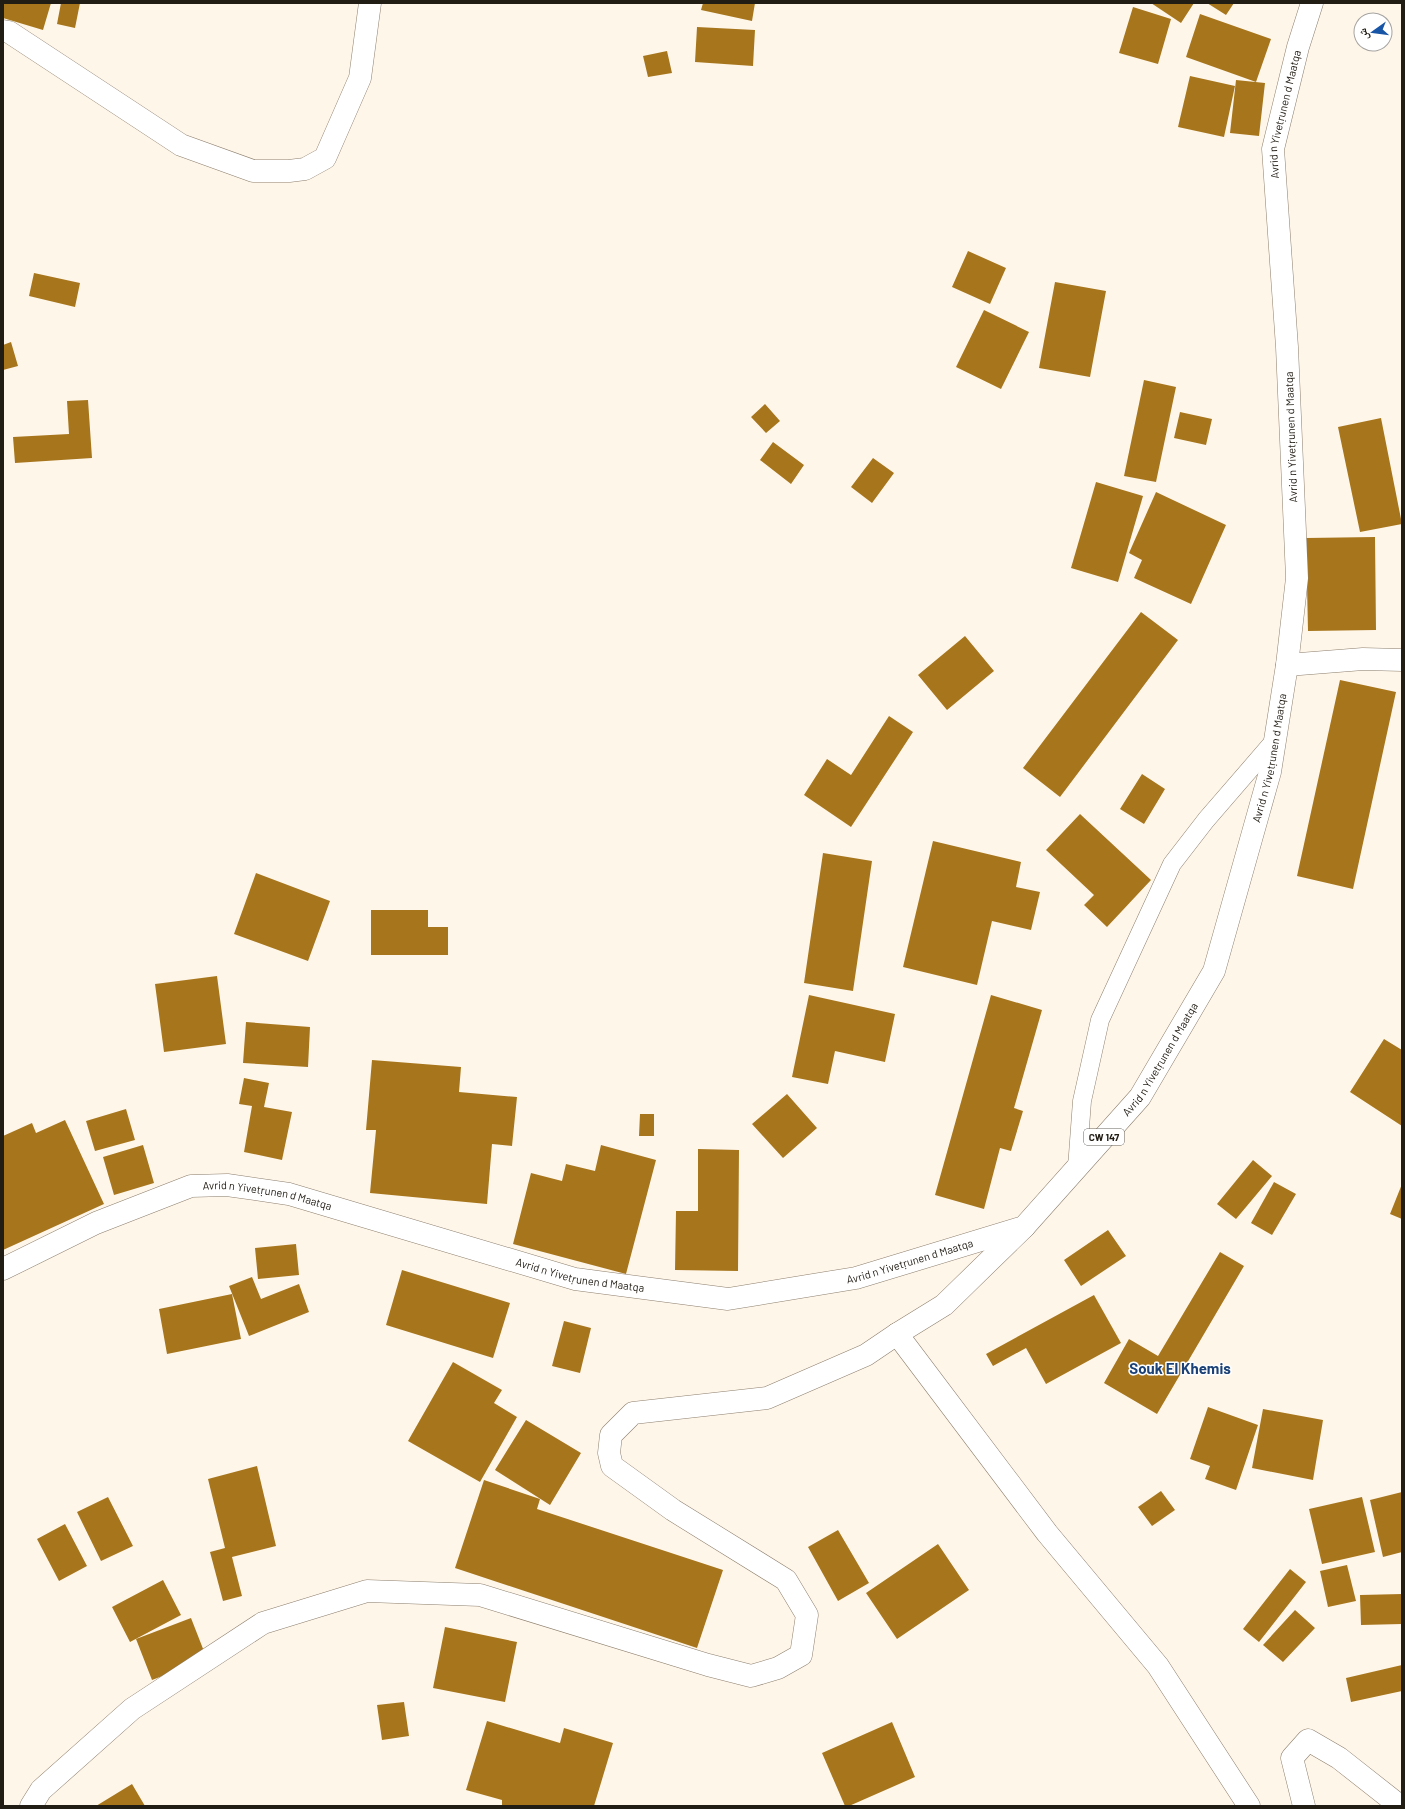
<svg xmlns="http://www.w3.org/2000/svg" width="1405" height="1809" viewBox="0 0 1405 1809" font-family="Barlow,'Noto Naskh Arabic',sans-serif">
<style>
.building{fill:#a7761c}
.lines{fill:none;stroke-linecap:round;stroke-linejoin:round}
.lane-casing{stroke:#8c7f6d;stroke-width:19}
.street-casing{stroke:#8c7f6d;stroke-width:23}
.secondary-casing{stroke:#8c7f6d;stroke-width:23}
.primary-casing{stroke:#8c7f6d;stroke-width:23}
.lane{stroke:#fff;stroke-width:18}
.street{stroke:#fff;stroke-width:22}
.secondary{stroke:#fff;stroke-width:22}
.primary{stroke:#fff;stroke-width:22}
.labels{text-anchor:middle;stroke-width:3;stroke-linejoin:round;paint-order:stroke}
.shield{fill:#fff;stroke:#64605a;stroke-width:1}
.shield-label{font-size:10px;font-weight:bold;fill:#211c14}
.street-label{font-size:11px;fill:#211c14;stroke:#fff}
.district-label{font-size:15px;font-weight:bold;fill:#1b4176;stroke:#fff}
</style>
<rect width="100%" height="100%" fill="#fff6ea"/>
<path class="building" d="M3,3H51L43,30L3,18Z
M61,3H80L75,28L57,24Z
M703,3H755L752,21L701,10Z
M1151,3H1194L1181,23Z
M1207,3H1234L1226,15Z
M1133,7L1171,19L1158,64L1119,53Z
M1200,14L1271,39L1256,82L1186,57Z
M697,27L755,30L753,66L695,62Z
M667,51L672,73L648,77L643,56Z
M1190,76L1235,86L1224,137L1178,127Z
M1236,80L1265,83L1259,136L1230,133Z
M968,251L1006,268L990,304L952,287Z
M34,273L80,283L75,307L29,296Z
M1055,282L1106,291L1090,377L1039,368Z
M984,310L1029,332L1001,389L956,367Z
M11,342L18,366L3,370V345Z
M1144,380L1176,387L1156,482L1124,476Z
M88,400L92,458L15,463L13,437L69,434L67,401Z
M765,404L780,421L766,433L751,417Z
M1180,412L1212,419L1206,445L1174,438Z
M1381,418L1402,524L1360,532L1338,427Z
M773,442L804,465L791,484L760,460Z
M873,458L894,473L872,503L851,487Z
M1096,482L1143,496L1118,582L1071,568Z
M1156,492L1226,525L1191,604L1134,578L1142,560L1129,553Z
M1375,537L1376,630L1308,631L1306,538Z
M1141,612L1178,640L1060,797L1023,768Z
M965,636L994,671L947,710L918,675Z
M1340,680L1396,692L1353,889L1297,876Z
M889,716L913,732L851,827L804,795L827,759L851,775Z
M1142,774L1165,789L1144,824L1120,809Z
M1080,814L1151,880L1107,927L1084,905L1094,895L1046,850Z
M933,841L1021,862L1016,887L1040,892L1031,930L992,921L977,985L903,967Z
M823,853L872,861L853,991L804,983Z
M256,873L330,901L308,961L234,934Z
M371,910H428V927H448V955H371Z
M217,976L226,1044L164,1052L155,984Z
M809,995L895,1014L885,1062L835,1051L828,1084L792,1077Z
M991,995L1042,1010L1014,1108L1023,1111L1011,1151L1000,1148L984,1209L935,1195Z
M246,1022L310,1027L308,1067L243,1063Z
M1384,1039L1402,1050V1126L1350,1092Z
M372,1060L461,1067L459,1092L517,1097L512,1146L492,1144L487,1204L370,1193L376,1130H366Z
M244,1078L269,1083L264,1107L292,1112L282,1160L244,1152L252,1106L239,1104Z
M787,1094L817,1128L783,1158L752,1124Z
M126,1109L135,1140L95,1151L86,1121Z
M640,1114H654V1136H639Z
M65,1120L104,1204L3,1250V1136L32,1123L36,1133Z
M143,1145L154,1183L114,1195L103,1157Z
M601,1145L656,1160L626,1274L513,1244L531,1173L562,1181L566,1164L595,1171Z
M698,1149L739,1150L738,1271L675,1270L676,1211H698Z
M1253,1160L1272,1176L1236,1219L1217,1204Z
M1274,1182L1296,1194L1272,1235L1251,1223Z
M1402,1184V1219L1390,1214Z
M1108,1230L1126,1256L1081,1286L1064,1260Z
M296,1244L299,1275L258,1279L255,1248Z
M1220,1252L1244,1266L1157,1414L1104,1383L1129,1339L1158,1356Z
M402,1270L510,1303L493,1358L386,1325Z
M252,1277L261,1299L299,1284L309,1312L249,1336L229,1286Z
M232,1294L241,1339L167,1354L159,1309Z
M1094,1295L1121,1343L1046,1384L1026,1348L993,1366L986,1354Z
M564,1321L591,1328L580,1373L552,1366Z
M453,1362L502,1390L494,1403L517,1417L480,1482L408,1441Z
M1208,1407L1258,1425L1236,1490L1205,1479L1210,1466L1190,1459Z
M1263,1409L1323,1420L1313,1480L1252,1468Z
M526,1420L581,1453L550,1505L495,1470Z
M257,1466L276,1546L232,1557L242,1596L223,1601L210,1552L225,1548L208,1479Z
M484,1480L540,1499L537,1509L723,1570L697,1648L455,1568Z
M1161,1491L1175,1510L1152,1526L1138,1507Z
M1402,1492V1552L1383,1557L1370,1500Z
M108,1497L133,1546L101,1561L77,1512Z
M1362,1497L1375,1552L1322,1564L1309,1509Z
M65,1524L87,1566L59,1581L37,1539Z
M838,1530L869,1583L838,1601L808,1547Z
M938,1544L969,1590L897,1639L866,1593Z
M1347,1565L1356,1601L1328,1607L1320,1571Z
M1290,1569L1306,1582L1259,1642L1243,1629Z
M163,1580L181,1615L130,1642L112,1607Z
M1402,1594V1624L1361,1625L1360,1595Z
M1295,1610L1315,1628L1283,1662L1263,1645Z
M191,1618L207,1659L152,1680L136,1639Z
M445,1627L517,1642L505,1702L433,1688Z
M1402,1665V1691L1351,1702L1346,1678Z
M404,1702L409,1736L382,1740L377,1705Z
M487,1721L560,1743L564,1728L613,1743L594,1806H502V1800L466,1790Z
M892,1722L915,1777L849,1806H845L822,1753Z
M132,1784L145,1806H96Z"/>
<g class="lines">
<defs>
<path id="lane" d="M1077,1168L1082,1101L1100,1020L1172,864L1206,820L1276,739"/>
<path id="street" d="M3,31L9,32L181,145L253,171H289L305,169L325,158L360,78L370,3
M1287,665L1363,659L1402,660
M897,1334L1047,1533L1158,1666L1249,1806
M1304,1806L1292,1758L1308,1740L1339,1758L1400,1806"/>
<path id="secondary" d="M31,1806L41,1790L132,1709L263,1623L367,1591L480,1595L708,1665L751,1676L778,1668L801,1655L807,1615L786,1580L673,1510L612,1466L609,1453L611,1435L633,1413L767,1398L866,1355L897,1334L944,1305L1024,1227"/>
<g id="primary">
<path id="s1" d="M3,1269L96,1223L191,1186L227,1185L289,1194L575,1279L728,1299L856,1278L1024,1227L1140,1097L1214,971L1270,772L1287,665L1297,578L1287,347L1273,149L1298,47L1312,3"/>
</g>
</defs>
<use href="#lane" class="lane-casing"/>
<use href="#street" class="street-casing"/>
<use href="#secondary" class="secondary-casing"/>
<use href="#primary" class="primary-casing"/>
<use href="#lane" class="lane"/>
<use href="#street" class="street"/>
<use href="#secondary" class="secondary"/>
<use href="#primary" class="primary"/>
</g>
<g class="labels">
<rect class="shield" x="1084" y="1129" width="40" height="16" rx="3"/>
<g class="shield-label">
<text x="1104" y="1141">CW 147</text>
</g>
<g class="street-label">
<text dy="4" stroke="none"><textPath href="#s1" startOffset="2251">Avrid n Yivetṛunen d Maatqa</textPath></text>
<text transform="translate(1291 437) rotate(-92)" y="4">Avrid n Yivetṛunen d Maatqa</text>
<text dy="4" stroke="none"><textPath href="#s1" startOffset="1603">Avrid n Yivetṛunen d Maatqa</textPath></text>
<text dy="4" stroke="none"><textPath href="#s1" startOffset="1279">Avrid n Yivetṛunen d Maatqa</textPath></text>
<text dy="4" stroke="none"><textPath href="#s1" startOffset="283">Avrid n Yivetṛunen d Maatqa</textPath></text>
<text dy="4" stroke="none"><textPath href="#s1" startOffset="943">Avrid n Yivetṛunen d Maatqa</textPath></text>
<text dy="4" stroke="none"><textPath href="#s1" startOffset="607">Avrid n Yivetṛunen d Maatqa</textPath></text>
</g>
<g class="district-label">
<text x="1180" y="1374">Souk El Khemis</text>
</g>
</g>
<rect width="1405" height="1809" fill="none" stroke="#211c14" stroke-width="8"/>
<g transform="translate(1373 32) rotate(256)"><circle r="19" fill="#ffffff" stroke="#a6a4a1"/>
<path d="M0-3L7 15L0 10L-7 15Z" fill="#1855a6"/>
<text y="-6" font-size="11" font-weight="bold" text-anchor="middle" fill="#211c14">ش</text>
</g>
</svg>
